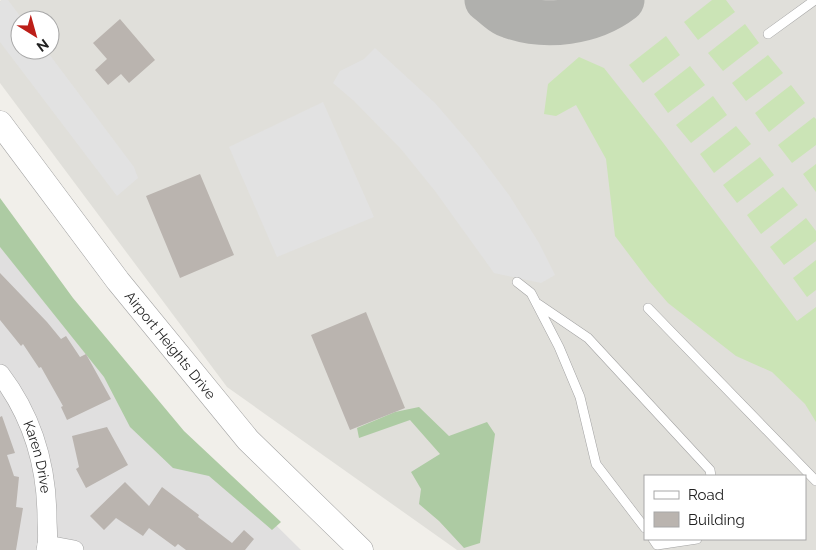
<svg xmlns="http://www.w3.org/2000/svg" width="816" height="550" viewBox="0 0 816 550" font-family="Raleway,sans-serif">
<style>
.residential{fill:#e0dfdf}
.airport{fill:#e0dfda;fill-rule:evenodd}
.grass{fill:#cbe4b6}
.forest{fill:#adcba3}
.parking{fill:#e2e2e2}
.lines{fill:none;stroke-linecap:round;stroke-linejoin:round}
.taxiway{stroke:#b0b0ad;stroke-width:45}
.building{fill:#bab4af}
.service-casing{stroke:#a3a3a3;stroke-width:10}
.minor-casing{stroke:#a3a3a3;stroke-width:20}
.tertiary-casing{stroke:#a3a3a3;stroke-width:25}
.service{stroke:#fff;stroke-width:9}
.minor{stroke:#fff;stroke-width:19}
.tertiary{stroke:#fff;stroke-width:24}
.labels{text-anchor:middle;stroke-width:4;stroke-linejoin:round;paint-order:stroke}
.street-label{font-size:14px;fill:#222;stroke:#fff}
</style>
<rect width="100%" height="100%" fill="#f1efea"/>
<path class="residential" d="M0,213L99,350L301,550H0Z"/>
<path class="airport" d="M2,0H816V550H457L227,387L0,83V1ZM20,20H50V50H20ZM645,476H805V539H645Z"/>
<path class="grass" d="M712,0H726L735,12L698,40L684,22Z
M745,24L759,43L723,71L708,53Z
M666,36L680,55L643,83L629,65Z
M768,55L783,73L746,101L732,83Z
M579,57L604,68L661,140L797,321L816,307V422L805,404L772,372L736,356L668,303L649,281L615,236L606,159L576,105L556,116L544,114L548,84Z
M690,66L705,85L668,113L654,94Z
M791,85L805,103L769,132L755,113Z
M713,96L727,115L691,143L676,125Z
M814,117L816,119V145L792,163L778,145Z
M736,126L751,144L714,173L700,154Z
M760,157L774,175L737,203L723,185Z
M816,164V192L803,174Z
M783,187L798,205L761,234L747,215Z
M806,218L816,231V241L784,265L770,247Z
M816,260V290L807,297L793,278Z"/>
<path class="forest" d="M0,198L73,298L184,431L281,522L272,530L209,476L173,468L130,427L104,377L0,247Z
M419,407L449,436L487,422L495,434L480,543L464,548L439,521L419,504L421,489L411,472L440,454L410,420L359,438L357,428L395,412Z"/>
<path class="parking" d="M2,0H8L23,20H20V50H46L134,167L138,178L117,196L0,42V2Z
M375,48L435,103L472,146L509,195L539,243L555,275L541,283L494,273L435,191L401,149L354,101L333,83L340,71L364,59Z
M323,102L374,217L277,257L229,147Z"/>
<g class="lines">
<path class="taxiway" d="M487,0C494,5 502,14 510,16C546,29 592,23 622,0"/>
</g>
<path class="building" d="M120,19L155,60L129,83L121,74L108,85L95,70L107,59L93,43Z
M200,174L234,255L180,278L146,196Z
M0,273L47,322L61,339L66,336L80,357L86,354L111,399L67,420L61,407L63,406L41,367L39,368L23,344L21,346L0,320Z
M366,312L405,408L350,430L311,335Z
M2,416L15,453L7,455L14,476L19,477L16,507L23,508L16,550H0V417Z
M107,427L128,465L86,488L76,469L79,467L72,436Z
M125,482L149,506L162,487L199,515L198,517L232,543L244,530L254,539L245,550H186L178,544L175,547L149,528L143,536L116,518L104,530L90,516Z"/>
<g class="lines">
<defs>
<path id="service" d="M768,34L815,0
M517,282L531,293L559,347L580,397L596,464L645,528
M538,304L588,338L710,470L711,476
M648,308L816,481
M653,539L657,545L697,539"/>
<g id="minor">
<path id="s1" d="M0,374C32,416 47,466 47,519C47,529 49,540 46,550"/>
<path d="M47,545L74,550"/>
</g>
<g id="tertiary">
<path id="s2" d="M0,123L118,281L248,440L361,550"/>
</g>
</defs>
<use href="#service" class="service-casing"/>
<use href="#minor" class="minor-casing"/>
<use href="#tertiary" class="tertiary-casing"/>
<use href="#service" class="service"/>
<use href="#minor" class="minor"/>
<use href="#tertiary" class="tertiary"/>
</g>
<g class="labels">
<g class="street-label">
<text dy="5" stroke="none"><textPath href="#s2" startOffset="280">Airport Heights Drive</textPath></text>
<text dy="5" stroke="none"><textPath href="#s1" startOffset="92">Karen Drive</textPath></text>
</g>
</g>
<rect x="644" y="475" width="162" height="65" fill="#ffffff" stroke="#a7a7a7"/>
<rect x="654" y="491" width="25" height="8" fill="#ffffff" stroke="#a7a7a7"/>
<text x="688" y="500" font-size="15" fill="#222222">Road</text>
<rect x="654" y="512" width="25" height="15" fill="#bab4af" stroke="#a7a7a7"/>
<text x="688" y="525" font-size="15" fill="#222222">Building</text>
<g transform="translate(35 35) rotate(143)"><circle r="24" fill="#ffffff" stroke="#a7a7a7"/>
<path d="M0-4L9 19L0 12L-9 19Z" fill="#bc1e18"/>
<text y="-8" font-size="14" font-weight="bold" text-anchor="middle" fill="#222222">N</text>
</g>
</svg>
